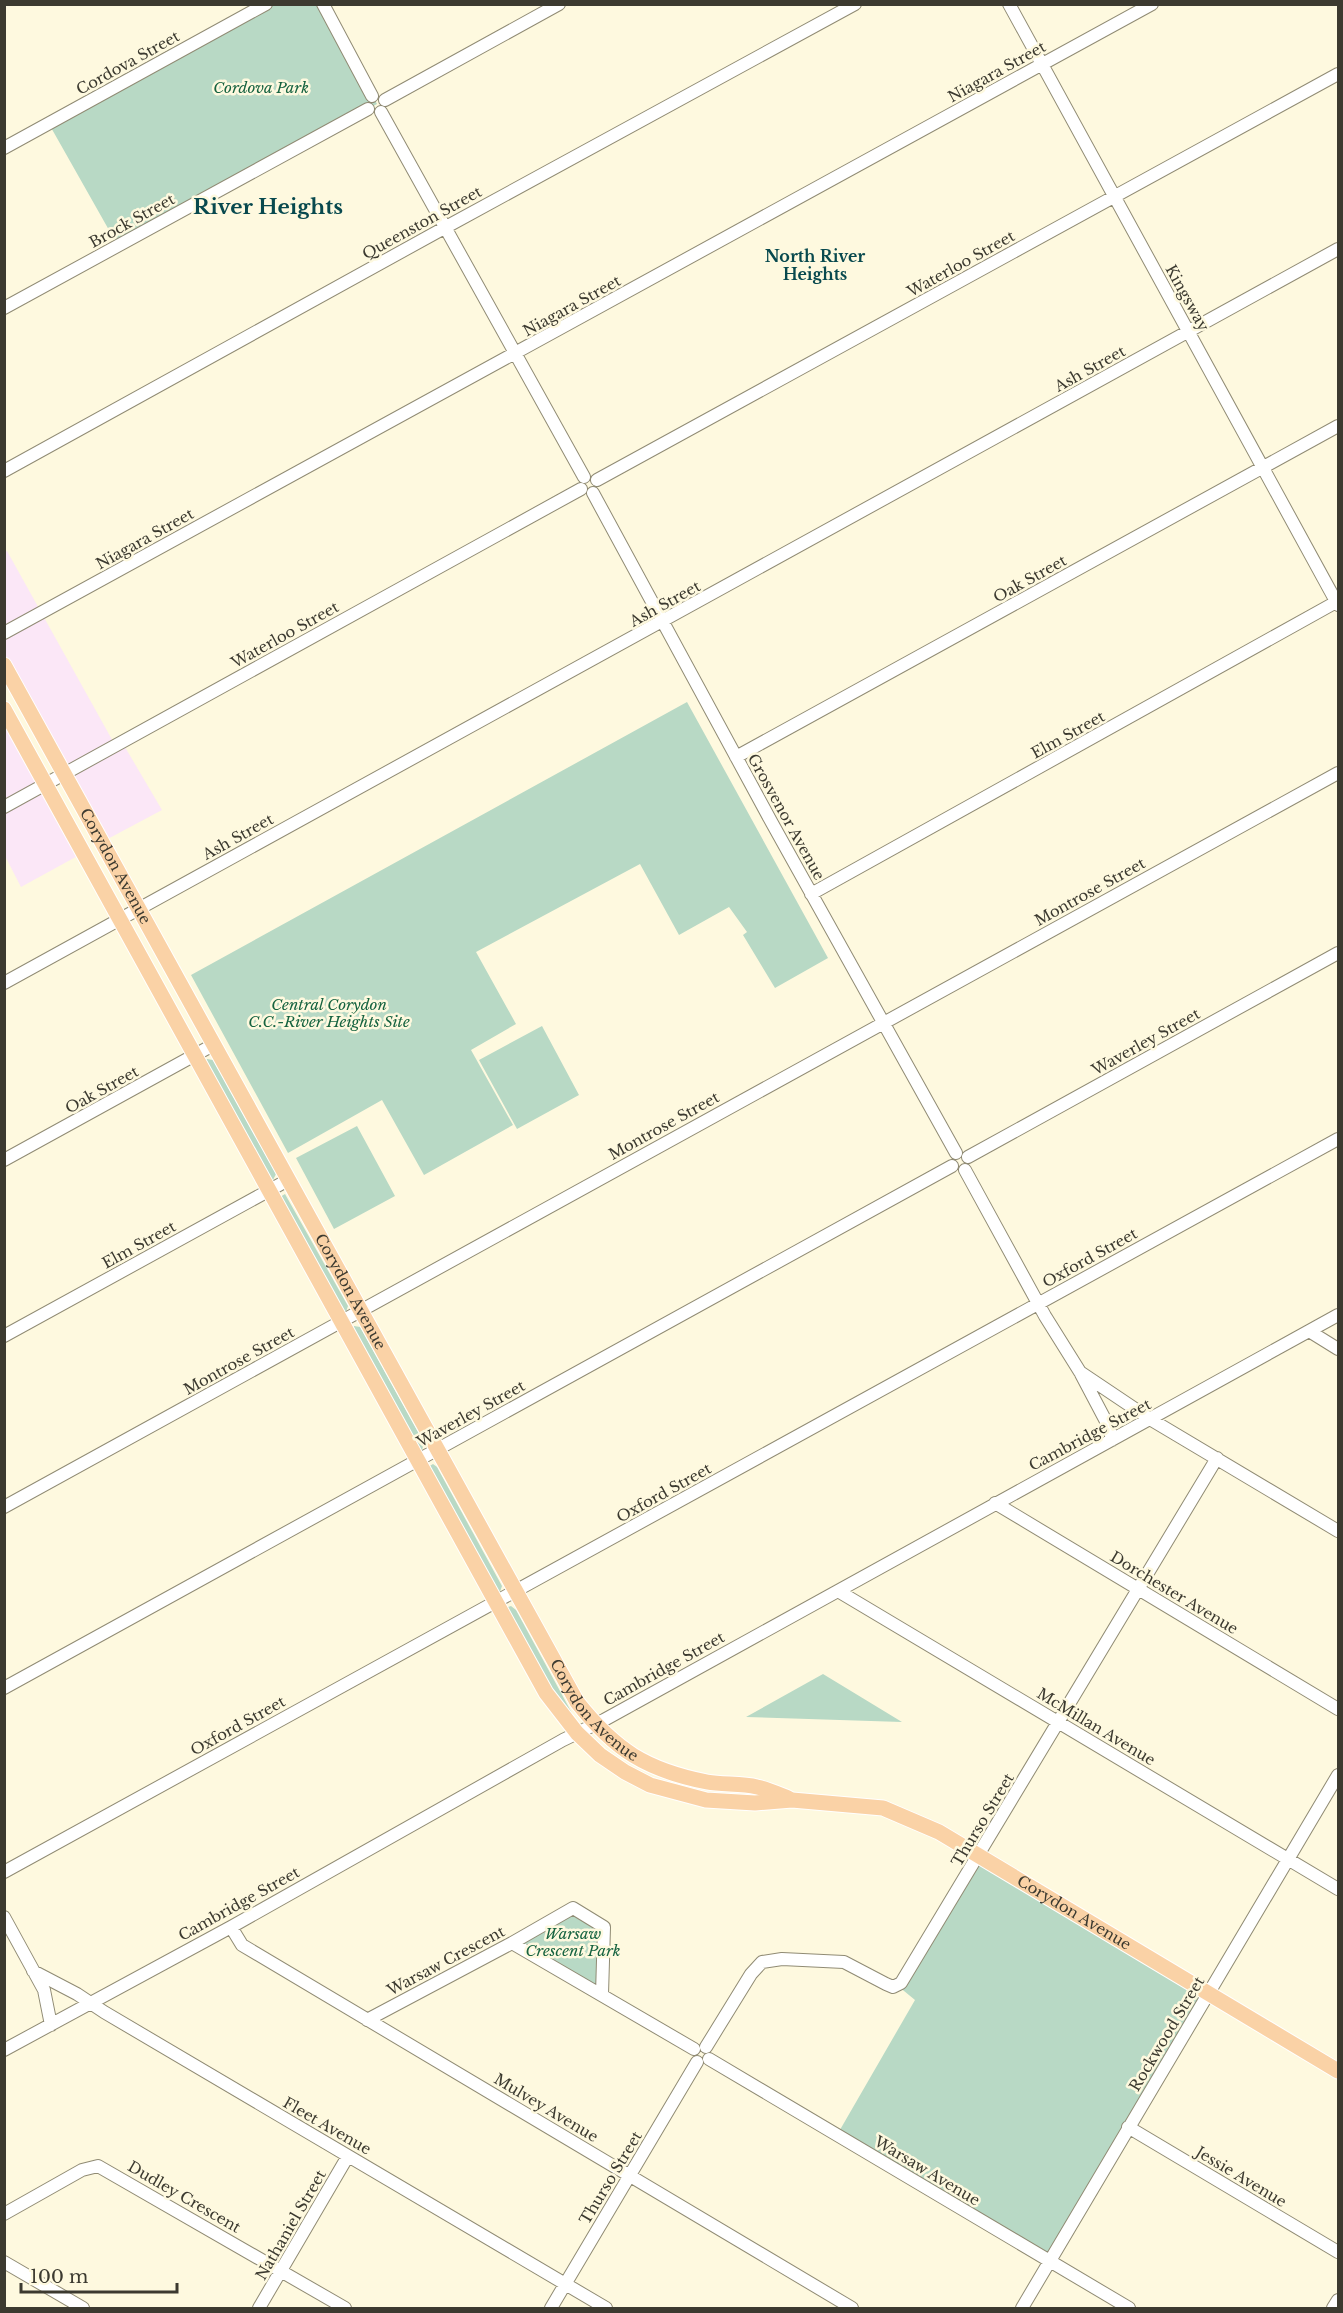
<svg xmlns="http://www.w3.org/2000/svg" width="1343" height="2313" viewBox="0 0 1343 2313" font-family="'Libre Baskerville',serif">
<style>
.commercial{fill:#fbe7f7}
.green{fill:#b8d9c5}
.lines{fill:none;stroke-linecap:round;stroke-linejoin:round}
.minor-casing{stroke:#908b74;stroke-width:14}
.major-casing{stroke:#fff;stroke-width:17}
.minor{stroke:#fff;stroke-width:12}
.major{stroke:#fad2a6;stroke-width:15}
.labels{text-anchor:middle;stroke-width:5;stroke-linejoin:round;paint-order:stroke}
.street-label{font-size:15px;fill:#3c3a30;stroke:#fef9df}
.park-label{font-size:15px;font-style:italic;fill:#166340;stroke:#fef9df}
.neighbourhood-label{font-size:16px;font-weight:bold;fill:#08494e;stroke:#fef9df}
.district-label{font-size:21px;font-weight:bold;fill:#08494e;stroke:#fef9df}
</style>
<rect width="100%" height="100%" fill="#fef9df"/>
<path class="commercial" d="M7,551L115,745L122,742L162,810L102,842L5,665L4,552Z
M4,709L83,853L21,887L5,856Z"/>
<path class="green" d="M266,5H323L377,104L118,246L49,124Z
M687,702L828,958L775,988L743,935L747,932L729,907L679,935L640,864L476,952L516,1024L471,1050L513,1125L424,1175L382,1100L288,1153L191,975Z
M542,1026L579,1095L517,1129L479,1060Z
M207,1059L213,1060L276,1174L273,1180H271L205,1061Z
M357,1126L395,1196L334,1229L296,1158Z
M285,1194L348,1306L346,1312H343L280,1197Z
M354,1326L360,1327L424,1443L422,1450L420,1451L352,1329Z
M433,1464L437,1467L502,1586L500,1592L499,1593L428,1467Z
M511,1606L516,1610L573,1715L571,1716L559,1702L507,1611L508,1607Z
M823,1674L902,1722L746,1717Z
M979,1856L1209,1994L1050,2261L837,2135L915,2000L898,1986Z
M573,1908L604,1927L602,1994L512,1943Z"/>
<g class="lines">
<defs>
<path id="minor" d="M323,4L372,96
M1009,4L1338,605
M385,100L559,4
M381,112L584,477
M4,148L266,4
M4,308L368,109
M4,471L446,227L855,4
M597,480L1338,74
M593,493L772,823L956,1153
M4,633L1152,4
M736,757L1338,426
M4,807L581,489
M811,894L1338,601
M4,983L1338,249
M968,1157L1338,953
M4,1160L213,1045
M965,1170L1045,1316L1080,1372L1150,1419L1338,1531
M1309,1331L1338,1349
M4,1336L288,1180
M1081,1374L1109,1427L1112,1440
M995,1503L1338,1709
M4,1507L1338,773
M838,1591L1338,1889
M4,1688L952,1166
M4,1872L1338,1139
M4,1917L44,1990L51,2025
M231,1927L242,1945L852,2308
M512,1943L694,2049
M33,1971L77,1994L104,2012L606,2308
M367,2020L512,1943L573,1908L604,1927L602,1994
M706,2047L751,1974L762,1962L782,1959L844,1962L886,1984L893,1987L901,1983L1217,1458
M4,2050L231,1927L563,1740L604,1720L1338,1315
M709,2059L1129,2308
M1128,2127L1338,2252
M4,2214L82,2170L98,2166L345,2308
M4,2262L83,2308
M259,2308L348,2156
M551,2308L697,2062
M1022,2308L1338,1775
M1333,2308L1338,2300"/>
<g id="major">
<path id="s1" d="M4,665L577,1702C615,1750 646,1770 707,1782C723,1785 741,1783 757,1787C767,1789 778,1794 788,1798"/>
<path id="s2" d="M4,709L546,1693L577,1733L600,1755L625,1772L650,1785L706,1800L755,1803L792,1800L883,1808L939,1832L1338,2071"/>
</g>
</defs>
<use href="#minor" class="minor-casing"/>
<use href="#major" class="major-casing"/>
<use href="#minor" class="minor"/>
<use href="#major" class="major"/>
</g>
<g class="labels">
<g class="street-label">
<text transform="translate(128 63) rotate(-29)" y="5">Cordova Street</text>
<text transform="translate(997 72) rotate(-29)" y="5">Niagara Street</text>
<text transform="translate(132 221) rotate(-29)" y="5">Brock Street</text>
<text transform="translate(422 223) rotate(-29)" y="5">Queenston Street</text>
<text transform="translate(961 264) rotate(-29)" y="5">Waterloo Street</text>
<text transform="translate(1187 298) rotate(61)" y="5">Kingsway</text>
<text transform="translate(572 306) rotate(-29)" y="5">Niagara Street</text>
<text transform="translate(1090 369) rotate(-29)" y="5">Ash Street</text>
<text transform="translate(145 539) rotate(-29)" y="5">Niagara Street</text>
<text transform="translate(1030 579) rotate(-29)" y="5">Oak Street</text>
<text transform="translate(665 604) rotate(-29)" y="5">Ash Street</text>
<text transform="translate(285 635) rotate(-29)" y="5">Waterloo Street</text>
<text transform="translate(1068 735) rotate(-29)" y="5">Elm Street</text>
<text transform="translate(786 817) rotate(61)" y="5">Grosvenor Avenue</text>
<text transform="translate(238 837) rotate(-29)" y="5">Ash Street</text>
<text dy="5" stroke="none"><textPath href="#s1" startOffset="230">Corydon Avenue</textPath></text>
<text transform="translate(1090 892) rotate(-29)" y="5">Montrose Street</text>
<text transform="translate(1146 1042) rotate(-29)" y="5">Waverley Street</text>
<text transform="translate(102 1090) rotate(-29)" y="5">Oak Street</text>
<text transform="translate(664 1126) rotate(-29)" y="5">Montrose Street</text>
<text transform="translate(139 1245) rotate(-29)" y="5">Elm Street</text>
<text transform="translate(1090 1258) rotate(-29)" y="5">Oxford Street</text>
<text dy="5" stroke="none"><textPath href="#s1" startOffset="716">Corydon Avenue</textPath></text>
<text transform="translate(239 1361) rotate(-29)" y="5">Montrose Street</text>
<text transform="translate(471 1414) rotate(-29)" y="5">Waverley Street</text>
<text transform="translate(1090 1435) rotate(-28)" y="5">Cambridge Street</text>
<text transform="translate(664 1493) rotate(-29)" y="5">Oxford Street</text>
<text transform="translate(1174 1593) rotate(31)" y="5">Dorchester Avenue</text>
<text transform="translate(664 1669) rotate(-29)" y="5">Cambridge Street</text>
<text dy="5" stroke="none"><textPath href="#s1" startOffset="1202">Corydon Avenue</textPath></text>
<text transform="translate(238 1726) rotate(-29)" y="5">Oxford Street</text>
<text transform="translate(1096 1727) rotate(31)" y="5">McMillan Avenue</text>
<text transform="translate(983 1820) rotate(-59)" y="5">Thurso Street</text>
<text transform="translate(239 1904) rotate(-29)" y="5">Cambridge Street</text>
<text dy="5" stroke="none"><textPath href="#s2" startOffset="1718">Corydon Avenue</textPath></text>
<text transform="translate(446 1961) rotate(-28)" y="5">Warsaw Crescent</text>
<text transform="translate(1167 2034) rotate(-59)" y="5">Rockwood Street</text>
<text transform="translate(546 2108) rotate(31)" y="5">Mulvey Avenue</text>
<text transform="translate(327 2126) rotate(30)" y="5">Fleet Avenue</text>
<text transform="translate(927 2171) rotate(31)" y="5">Warsaw Avenue</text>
<text transform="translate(1241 2177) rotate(31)" y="5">Jessie Avenue</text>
<text transform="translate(611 2178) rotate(-59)" y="5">Thurso Street</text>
<text transform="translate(184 2197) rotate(30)" y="5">Dudley Crescent</text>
<text transform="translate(291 2225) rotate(-60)" y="5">Nathaniel Street</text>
</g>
<g class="park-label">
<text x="261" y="93">Cordova Park</text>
<text x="329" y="1010">Central Corydon<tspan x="329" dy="17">C.C.-River Heights Site</tspan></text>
<text x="573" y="1939">Warsaw<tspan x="573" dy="17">Crescent Park</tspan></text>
</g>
<g class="neighbourhood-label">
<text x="815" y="262">North River<tspan x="815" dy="18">Heights</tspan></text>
</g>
<g class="district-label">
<text x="268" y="214">River Heights</text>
</g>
</g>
<rect width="1343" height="2313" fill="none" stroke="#3c3a30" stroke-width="12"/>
<path d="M21 2283v9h156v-9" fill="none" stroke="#3c3a30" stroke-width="3"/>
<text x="30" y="2283" font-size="18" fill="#3c3a30" stroke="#fef9df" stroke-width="4.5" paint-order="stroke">100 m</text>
</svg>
